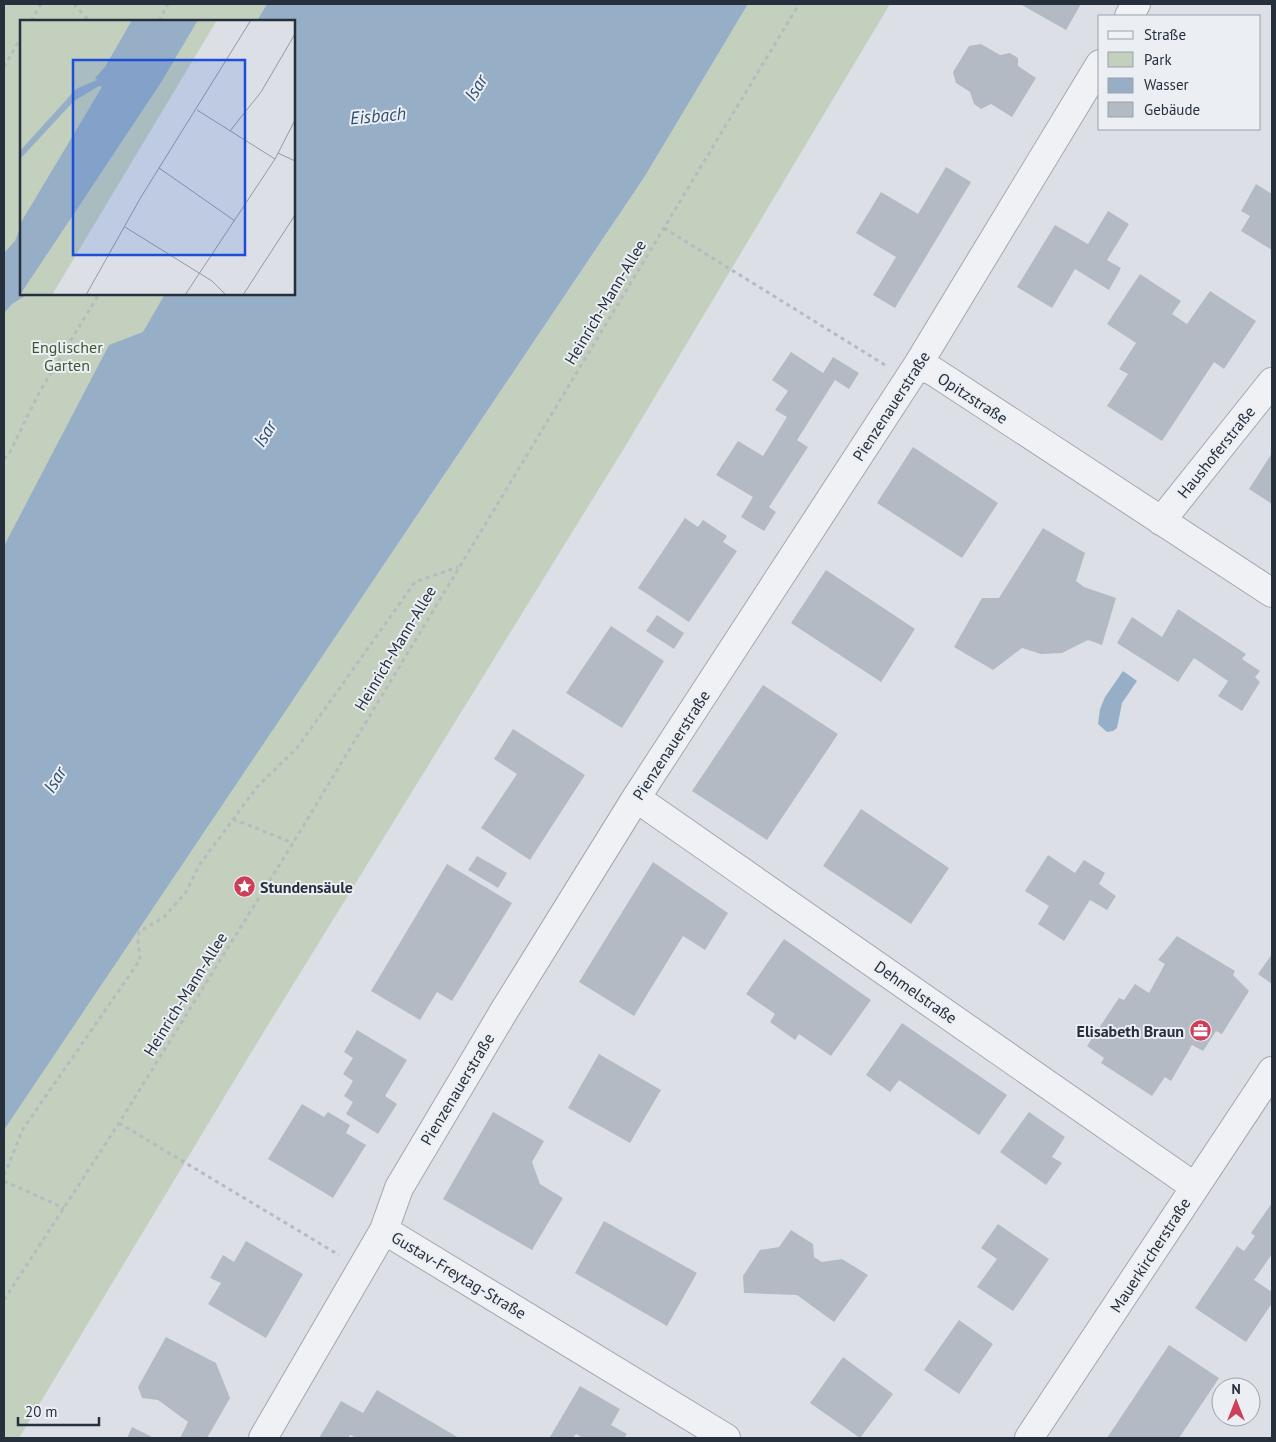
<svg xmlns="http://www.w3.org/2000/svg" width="1276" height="1442" viewBox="0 0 1276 1442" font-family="'PT Sans',sans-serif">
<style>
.green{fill:#c2d0bd}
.water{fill:#96afc7}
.building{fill:#b3bac3}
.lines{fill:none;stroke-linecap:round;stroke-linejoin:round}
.street-casing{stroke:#a2a7b0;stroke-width:30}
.path{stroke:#b7bbc1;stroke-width:3;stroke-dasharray:4 4;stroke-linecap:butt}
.street{stroke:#eff1f5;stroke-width:28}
.labels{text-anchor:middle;stroke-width:4;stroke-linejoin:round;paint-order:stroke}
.street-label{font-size:16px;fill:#262f3c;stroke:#ebeff4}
.park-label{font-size:16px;fill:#3b5833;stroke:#ebeff4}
.poi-label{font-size:16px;font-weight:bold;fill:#262f3c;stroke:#ebeff4;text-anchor:start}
.water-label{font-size:18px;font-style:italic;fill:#304f70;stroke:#ebeff4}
.inset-road{fill:none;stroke:#9399a2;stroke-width:1}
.view{fill:#1d4ed8;fill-opacity:0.15;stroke:#1d4ed8;stroke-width:2.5}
.inset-edge{fill:none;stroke:#262f3c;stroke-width:2.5}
</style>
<rect width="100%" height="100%" fill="#dce0e6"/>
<path class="green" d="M4,4H284L273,21H21V294H176L4,585Z
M748,4H890L626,445L249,1056L19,1438H4V1130L645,176Z"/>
<path class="water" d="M267,4H748L645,176L4,1130V546L109,345L143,332L165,294H294V21H257Z
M21,225V294H28L12,304L4,313V253L15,241Z
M1123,671L1137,681L1122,703L1117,728L1113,731L1107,732L1098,724L1100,709L1105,697Z"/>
<path class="building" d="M1020,4H1081L1066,30Z
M981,44L1000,55L1010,53L1018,58V66L1036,78L1012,117L991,104L981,109L974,104L970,92L956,83L953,72L969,46Z
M946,167L971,182L895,308L873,295L896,257L856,233L881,192L918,214Z
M1256,184L1272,194V250L1241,231L1250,216L1241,211Z
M1108,211L1129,224L1107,260L1121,268L1109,290L1075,269L1052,308L1017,287L1055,225L1088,244Z
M1140,274L1181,301L1172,314L1187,324L1210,291L1256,321L1224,369L1214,362L1162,441L1107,406L1128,374L1119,369L1136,343L1107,324Z
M791,352L823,373L833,357L859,373L849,389L835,380L797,440L808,447L769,507L776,512L764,531L741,517L753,497L716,475L738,441L763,456L787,417L775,410L788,391L772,380Z
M913,447L998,503L962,558L877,503Z
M1272,453V504L1249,489Z
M685,518L698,527L703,520L727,536L723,542L737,551L689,622L638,588Z
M1043,528L1085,553L1076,581L1084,587L1116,598L1102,645L1088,640L1062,653L1041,654L1022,648L993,670L954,647L982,598H999Z
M826,570L915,629L881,682L791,623Z
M1178,609L1246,654L1242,659L1260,671L1255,677L1260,682L1242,711L1218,696L1228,681L1194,658L1178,682L1117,643L1132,617L1162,637Z
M657,615L684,633L674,649L646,631Z
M611,626L664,661L622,728L566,693Z
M763,685L838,734L767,840L692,791Z
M513,729L585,775L530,860L481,828L517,774L494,759Z
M861,809L949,868L911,924L823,866Z
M1048,855L1075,873L1084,860L1105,873L1099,884L1116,896L1107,910L1090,900L1064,941L1038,924L1049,906L1025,891Z
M477,856L507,873L498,888L468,870Z
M653,862L728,913L705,950L683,936L634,1016L579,982Z
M447,864L512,903L452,1001L437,992L420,1020L371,991Z
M1177,936L1235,971L1233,975L1249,991L1222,1034L1216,1031L1203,1051L1192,1045L1171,1081L1165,1077L1152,1096L1101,1063L1104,1058L1087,1046L1119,998L1124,1000L1135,984L1149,993L1165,964L1158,960Z
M784,939L871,1000L831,1056L799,1034L795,1040L770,1022L775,1014L746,994Z
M1272,954V984L1258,974Z
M902,1023L1007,1095L979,1135L899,1080L890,1092L866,1075Z
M357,1030L407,1060L385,1096L397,1104L378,1134L346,1114L353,1102L344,1096L353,1081L343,1074L353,1058L344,1052Z
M599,1054L661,1090L630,1143L568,1108Z
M302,1104L324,1117L328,1112L350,1125L346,1133L366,1145L333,1198L268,1159Z
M493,1112L544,1141L532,1162L540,1184L563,1198L532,1250L443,1199Z
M1029,1112L1065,1137L1052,1157L1062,1163L1046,1185L1000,1152Z
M1272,1203V1254L1254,1280L1272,1292V1303L1246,1342L1195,1308L1237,1246L1244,1251L1255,1236L1251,1233Z
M604,1221L697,1273L667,1326L575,1273Z
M998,1224L1049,1259L1013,1311L977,1287L997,1259L981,1248Z
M791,1230L813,1244L814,1257L822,1262L842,1259L868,1275L834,1322L797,1295L744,1293L743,1276L760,1250L779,1247Z
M246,1241L303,1274L266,1338L208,1304L221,1283L210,1278L223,1255L234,1262Z
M959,1320L993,1344L959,1394L924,1370Z
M166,1337L216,1363L230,1398L207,1438H180L188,1422L158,1400L142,1398L138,1387Z
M1169,1345L1219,1378L1179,1438H1107Z
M843,1357L893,1394L860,1438L810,1403Z
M580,1386L620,1409L611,1425L627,1434L624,1438H583L576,1434L573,1438L550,1437Z
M377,1390L459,1438H357L350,1435L348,1438H319L341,1401L363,1413Z
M132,1427L154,1438H127Z"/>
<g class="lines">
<defs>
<path id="street" d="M1129,16L1136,4
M917,366L933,371L1272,593
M1161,521L1272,382
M636,798L1195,1187
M384,1230L726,1438
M263,1438L384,1230L399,1188L504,1011L636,798L917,366L1100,64
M1029,1438L1272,1071"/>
</defs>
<use href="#street" class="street-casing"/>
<path class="path" d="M74,4L89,21
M31,21L41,4
M159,21L168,4
M4,67L21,37
M664,228L885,365
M4,459L9,454L40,391L99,294
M233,819L293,843
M119,1123L339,1255
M4,1175L23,1129L140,960L138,941L139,932L164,917L186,892L200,864L257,787L297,748L415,582L458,567
M4,1181L64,1208
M4,1300L119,1123L293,843L799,4"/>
<use href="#street" class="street"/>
</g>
<defs>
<symbol id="sight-disc" viewBox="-11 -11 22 22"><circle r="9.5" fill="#cd3f58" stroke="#ebeff4"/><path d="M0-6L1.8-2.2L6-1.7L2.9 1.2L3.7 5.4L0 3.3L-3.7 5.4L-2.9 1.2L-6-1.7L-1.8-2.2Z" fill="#fff"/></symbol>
<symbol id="office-disc" viewBox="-11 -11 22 22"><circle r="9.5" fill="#cd3f58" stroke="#ebeff4"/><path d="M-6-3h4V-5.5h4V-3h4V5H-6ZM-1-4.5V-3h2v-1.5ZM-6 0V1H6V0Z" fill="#fff"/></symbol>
</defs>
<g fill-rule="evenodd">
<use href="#sight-disc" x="232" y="874" width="25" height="25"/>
<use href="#office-disc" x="1188" y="1018" width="25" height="25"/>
</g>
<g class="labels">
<g class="street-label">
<text transform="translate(605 302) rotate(-59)" y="6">Heinrich-Mann-Allee</text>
<text transform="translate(973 398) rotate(33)" y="6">Opitzstraße</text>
<text transform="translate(891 406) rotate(-57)" y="6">Pienzenauerstraße</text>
<text transform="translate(1216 452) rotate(-51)" y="6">Haushoferstraße</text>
<text transform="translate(395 648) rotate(-59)" y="6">Heinrich-Mann-Allee</text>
<text transform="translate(671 745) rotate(-57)" y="6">Pienzenauerstraße</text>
<text transform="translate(916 992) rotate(35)" y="6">Dehmelstraße</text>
<text transform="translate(185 994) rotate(-58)" y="6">Heinrich-Mann-Allee</text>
<text transform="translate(457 1089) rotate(-59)" y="6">Pienzenauerstraße</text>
<text transform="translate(1150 1255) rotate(-57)" y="6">Mauerkircherstraße</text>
<text transform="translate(459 1275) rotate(31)" y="6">Gustav-Freytag-Straße</text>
</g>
<g class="park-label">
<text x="67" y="353">Englischer<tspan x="67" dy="18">Garten</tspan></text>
</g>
<g class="poi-label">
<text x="260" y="893">Stundensäule</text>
<text x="1184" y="1037" text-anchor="end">Elisabeth Braun</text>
</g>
<g class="water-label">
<text transform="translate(476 88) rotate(-59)" y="6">Isar</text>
<text transform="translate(378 116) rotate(-5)" y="6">Eisbach</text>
<text transform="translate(265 434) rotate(-59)" y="6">Isar</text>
<text transform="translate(55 780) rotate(-59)" y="6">Isar</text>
</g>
</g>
<g transform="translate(20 20)">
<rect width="275" height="275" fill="#dce0e6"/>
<path d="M0,0H116L84,68L0,209ZM178,0H197L32,275H0Z" fill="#c2d0bd"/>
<path d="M112,0H178L140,64L0,275V204L82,67L79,66L54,81L0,139V131L56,69L77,60L75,58L85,47Z" fill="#96afc7"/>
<path class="inset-road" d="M177,90L255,139M210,111L241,72L275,14M258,133L275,141M139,148L215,201M105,207L192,261L206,275M66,275L121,177L231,0M165,275L255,139L275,100M223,275L275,195"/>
<path class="view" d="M53,40H225V235H53Z"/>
<rect width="275" height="275" class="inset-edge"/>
</g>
<rect width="1276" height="1442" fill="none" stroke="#262f3c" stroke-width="10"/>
<rect x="1098" y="15" width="162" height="115" fill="#ebeff4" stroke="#9ca2aa"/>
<rect x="1108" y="31" width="25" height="8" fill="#eff1f5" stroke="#9ca2aa"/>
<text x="1144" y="40" font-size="15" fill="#262f3c">Straße</text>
<rect x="1108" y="52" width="25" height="15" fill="#c2d0bd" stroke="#9ca2aa"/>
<text x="1144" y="65" font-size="15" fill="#262f3c">Park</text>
<rect x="1108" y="78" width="25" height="15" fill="#96afc7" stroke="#9ca2aa"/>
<text x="1144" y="90" font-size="15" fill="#262f3c">Wasser</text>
<rect x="1108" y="102" width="25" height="15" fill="#b3bac3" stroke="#9ca2aa"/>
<text x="1144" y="115" font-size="15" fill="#262f3c">Gebäude</text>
<g transform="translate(1236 1402)"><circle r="24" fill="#ebeff4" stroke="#9ca2aa"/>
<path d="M0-4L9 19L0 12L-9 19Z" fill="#cd3f58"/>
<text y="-8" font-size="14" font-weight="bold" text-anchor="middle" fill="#262f3c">N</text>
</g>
<path d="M18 1417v8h81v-8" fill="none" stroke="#262f3c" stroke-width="2.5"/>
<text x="25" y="1417" font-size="15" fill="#262f3c" stroke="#ebeff4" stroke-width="4" paint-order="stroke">20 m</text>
</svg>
